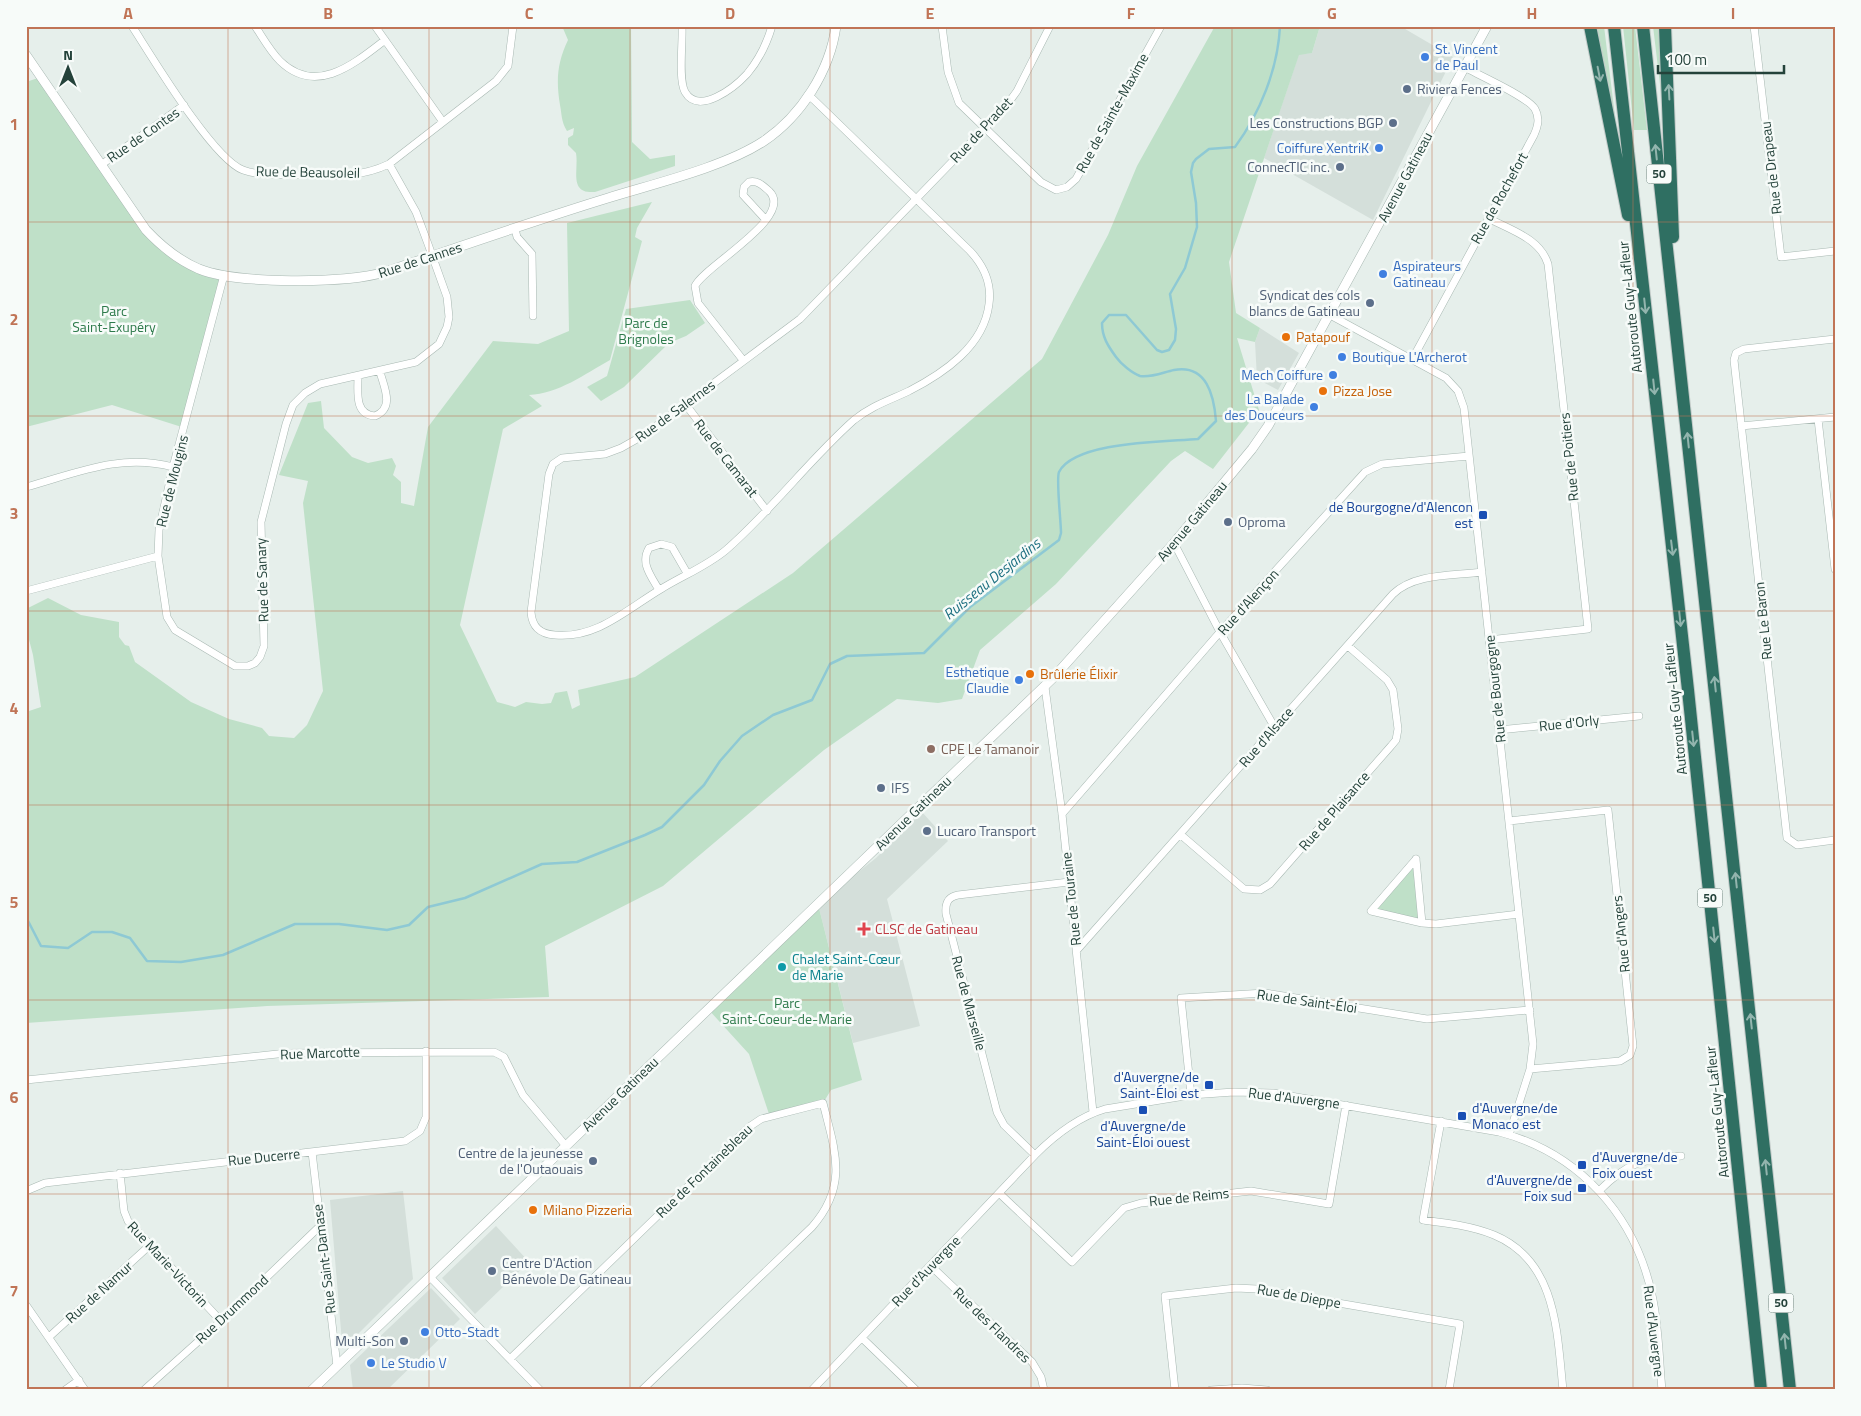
<svg xmlns="http://www.w3.org/2000/svg" width="1861" height="1416" viewBox="0 0 1861 1416" font-family="'Titillium Web',sans-serif">
<style>
.built{fill:#d4dfda}
.green{fill:#bfe0c8}
.lines{fill:none;stroke-linecap:round;stroke-linejoin:round}
.stream{stroke:#8ec9d4;stroke-width:2.5}
.minor-casing{stroke:#a8b8b2;stroke-width:8}
.tertiary-casing{stroke:#a8b8b2;stroke-width:10}
.motorway-casing{stroke:#c2cac8;stroke-width:14}
.minor{stroke:#fff;stroke-width:7}
.tertiary{stroke:#fff;stroke-width:9}
.motorway{stroke:#2f6f62;stroke-width:12}
.oneway{stroke:#93b5ae}
.grid{fill:none;stroke:#c07456;stroke-width:1;stroke-opacity:0.55}
.shop-dot{fill:#3f7fe0;stroke:#f7fbf9;stroke-width:2}
.service-dot{fill:#5c6f8a;stroke:#f7fbf9;stroke-width:2}
.food-dot{fill:#e8710a;stroke:#f7fbf9;stroke-width:2}
.transit-dot{fill:#1a4fb4;stroke:#f7fbf9;stroke-width:2}
.education-dot{fill:#8d6e63;stroke:#f7fbf9;stroke-width:2}
.health-dot{fill:#e0444e;stroke:#f7fbf9;stroke-width:2}
.culture-dot{fill:#0f9aa8;stroke:#f7fbf9;stroke-width:2}
.labels{text-anchor:middle;stroke-width:5;stroke-linejoin:round;paint-order:stroke}
.shield{fill:#f7fbf9;stroke:#637a73;stroke-width:1}
.shield-label{font-size:12px;font-weight:bold;fill:#24423a}
.shop-label{font-size:14px;fill:#366cbe;stroke:#f7fbf9;text-anchor:start}
.service-label{font-size:14px;fill:#4e5e75;stroke:#f7fbf9;text-anchor:start}
.street-label{font-size:14px;fill:#24423a;stroke:#f7fbf9}
.park-label{font-size:14px;fill:#2d7a4b;stroke:#f7fbf9}
.food-label{font-size:14px;fill:#c56008;stroke:#f7fbf9;text-anchor:start}
.transit-label{font-size:14px;fill:#164399;stroke:#f7fbf9;text-anchor:end}
.education-label{font-size:14px;fill:#785e54;stroke:#f7fbf9;text-anchor:start}
.health-label{font-size:14px;fill:#be3a42;stroke:#f7fbf9;text-anchor:start}
.culture-label{font-size:14px;fill:#0d838f;stroke:#f7fbf9;text-anchor:start}
.water-label{font-size:15px;font-style:italic;fill:#1c6f80;stroke:#f7fbf9}
.neatline{fill:none;stroke:#c07456;stroke-width:2}
.grid-label{font-size:16px;text-anchor:middle;font-weight:bold;fill:#c07456}
</style>
<rect width="100%" height="100%" fill="#e6efeb"/>
<path class="built" d="M1320,26H1400L1453,57L1373,220L1264,158L1299,54L1312,53Z
M1260,328L1299,353L1278,390L1257,379L1255,342Z
M922,812L948,841L887,899L920,1026L853,1043L818,904L876,858Z
M403,1191L413,1279L352,1340L342,1342L330,1200Z
M496,1226L529,1262L475,1314L442,1278Z
M431,1288L460,1319L387,1390H353L350,1365Z"/>
<path class="green" d="M562,26H631L632,142L650,159L675,155V166L595,192C568,194 579,170 576,153L568,145V138L573,135L574,128L567,131C561,121 562,115 560,105C556,81 557,63 568,40Z
M1215,26H1320L1312,53L1299,55L1229,262L1236,313L1260,328L1255,342L1237,338L1259,410L1213,469L1185,451L1171,461L1056,584L980,650L962,699L938,703L897,699L824,750L663,886L545,946L549,997L267,1006L26,1023V712L41,707L33,655L26,628V609L48,598L81,615L119,622V637L125,645L129,646L135,662L191,702L229,719L262,728L269,736L294,738L307,725L323,691L303,503L308,481L279,475L308,403L321,401L324,428L352,457L368,463L392,458L396,466L393,475L401,482V503L414,506L428,427L493,341L538,344L569,331L567,223L652,202L637,228L635,237L642,241L610,360C585,374 558,394 529,395L542,406L503,429L460,625L497,702L515,707L526,702L542,704L551,703L555,693L567,691L572,709L580,705L578,690L635,677L793,573L1042,359L1108,235L1137,166Z
M1594,26H1604L1617,133Z
M1623,26H1635L1647,130H1634Z
M1653,26H1661L1665,93H1661Z
M41,77L139,220L172,253L224,275L185,428L112,405L26,427V82Z
M690,300L705,323L686,336L669,343L624,387L601,401L587,387L607,376L626,309Z
M1416,859L1422,923L1371,911Z
M818,904L862,1080L831,1090L823,1103L770,1117L749,1054L708,1009Z"/>
<g class="lines">
<path class="stream" d="M26,917L41,946L68,948L92,932H112L130,938L147,961L181,962L223,955L295,924H339L387,930L409,925L428,907L465,898L542,864L577,862L645,835L662,827L704,785L720,761L742,736L773,715L812,700L830,664L847,656L924,653L970,607L1059,540L1061,533C1061,522 1056,479 1059,472C1075,441 1166,442 1198,439L1216,421C1214,396 1207,364 1174,370C1164,372 1151,378 1140,376C1132,373 1121,364 1116,357C1108,346 1102,337 1102,323L1109,315H1126L1157,350L1162,352L1169,350L1175,340L1176,329L1170,294L1185,268L1197,227L1196,203L1191,172L1193,163L1196,159L1209,149L1235,147C1260,113 1278,69 1280,26"/>
<defs>
<path id="minor" d="M132,26C152,57 213,159 243,170C263,177 287,174 307,175C337,176 362,177 389,164L496,81L508,66L513,26
M255,26C263,38 270,51 280,61C316,96 354,64 385,40
M375,26L443,122
M682,26C683,42 678,79 685,92C699,116 735,87 747,74C758,61 767,43 772,26
M942,26L948,72L959,103L1041,182L1056,190L1067,187L1076,179L1161,26
M1754,26L1781,257L1835,251
M808,95L814,100L970,251C984,266 992,283 989,304C984,346 944,373 909,391C890,400 871,406 854,420C809,460 772,510 726,550C707,566 682,576 661,589C627,609 597,639 555,635C540,634 532,627 531,612L549,474L553,464L562,458L605,454L621,448L644,435L800,319L1006,106L1017,91L1050,26
M101,165L184,105
M1488,218C1510,230 1540,238 1548,264L1588,629L1489,640
M515,229L517,237L532,254L533,316
M224,275L173,467L159,530L158,556L167,617L175,630L235,666H248L255,663L260,657L264,646L261,522L286,424L293,405L305,393L320,384L416,362L439,344L447,327L449,317L447,297L428,244L416,212L389,164
M1330,315L1446,378L1458,391L1464,408L1533,1044L1530,1069L1509,1135
M1835,339L1744,349L1736,353L1734,360L1787,838L1797,845L1835,840
M1413,358L1534,135C1538,126 1540,118 1535,109C1528,97 1479,75 1464,67
M743,360L698,303L695,286C704,266 796,217 769,191C763,186 758,180 749,182L744,187L743,195L766,220
M358,376C358,391 354,415 375,416C395,408 384,387 380,372
M686,405L767,511
M1818,419L1835,569
M1741,426L1835,417
M26,487C77,473 120,453 173,467
M1174,543L1220,632L1275,728
M659,590C651,576 640,563 649,548L661,544L672,547L687,573
M26,591L158,556
M1045,687L1062,814L1093,1112
M1499,730L1639,716
M1062,814L1220,632L1365,472L1382,464L1469,456
M1509,821L1608,810L1633,1046L1630,1055L1620,1061L1530,1069
M1181,835L1244,889L1260,890L1270,884L1391,746L1396,740L1398,729L1393,690L1387,680L1348,646
M1416,859L1371,911L1422,923L1436,924L1519,914
M1416,859L1422,923
M1077,950L1393,594C1415,573 1453,576 1482,572
M26,1080L287,1053L494,1052L504,1057L523,1095L566,1146
M1191,1095L1181,998L1265,993L1427,1019L1530,1010
M1441,1121L1423,1220C1447,1223 1472,1226 1494,1235C1557,1261 1557,1332 1563,1390
M312,1152L337,1366
M1035,1155L1004,1125L997,1112L946,914C945,904 947,897 958,895L1069,882
M120,1173L124,1211L128,1221L221,1321
M1600,1190C1628,1162 1641,1160 1681,1156
M26,1191L45,1183L405,1141L420,1131L426,1117V1051
M999,1193L1072,1262L1124,1208L1141,1203L1251,1191L1329,1204L1346,1105
M931,1266L1032,1362L1041,1377L1044,1390
M430,1277L540,1390
M26,1305L85,1390
M49,1337L149,1246
M862,1338L916,1390
M510,1359L749,1127L761,1119L823,1103C835,1151 849,1185 812,1227L642,1390
M65,1390L79,1380
M144,1390L221,1321L319,1227
M812,1390L1035,1155C1055,1135 1078,1117 1105,1109L1191,1095L1234,1092L1273,1093L1499,1132C1579,1153 1635,1215 1652,1295C1659,1326 1659,1359 1662,1390
M1175,1390L1165,1296L1236,1288L1257,1289L1460,1324L1449,1390
M1211,1390L1242,1388L1267,1390"/>
<path id="tertiary" d="M26,55L146,230C161,246 178,260 199,269C237,284 345,284 385,272C459,247 533,221 608,198C653,184 725,167 764,141C801,116 830,71 836,26
M312,1390L1053,678L1174,543L1252,449L1268,426L1487,26"/>
<path id="motorway" d="M1590,26L1628,215
M1614,26L1688,690L1761,1390
M1643,26L1790,1390
M1665,26L1673,237"/>
</defs>
<use href="#minor" class="minor-casing"/>
<use href="#tertiary" class="tertiary-casing"/>
<use href="#motorway" class="motorway-casing"/>
<use href="#minor" class="minor"/>
<use href="#tertiary" class="tertiary"/>
<use href="#motorway" class="motorway"/>
</g>
<defs><path id="oneway-shaft" d="M-6 0H5M1.5-3L5.5 0L1.5 3" fill="none" stroke-width="1.6" stroke-linecap="round" stroke-linejoin="round" transform="scale(1.25)"/></defs>
<g class="oneway">
<use href="#oneway-shaft" transform="translate(1599 74) rotate(79)"/>
<use href="#oneway-shaft" transform="translate(1669 92) rotate(-93)"/>
<use href="#oneway-shaft" transform="translate(1656 152) rotate(-96)"/>
<use href="#oneway-shaft" transform="translate(1645 306) rotate(84)"/>
<use href="#oneway-shaft" transform="translate(1654 387) rotate(84)"/>
<use href="#oneway-shaft" transform="translate(1688 440) rotate(-96)"/>
<use href="#oneway-shaft" transform="translate(1672 548) rotate(83)"/>
<use href="#oneway-shaft" transform="translate(1680 619) rotate(84)"/>
<use href="#oneway-shaft" transform="translate(1715 684) rotate(-96)"/>
<use href="#oneway-shaft" transform="translate(1693 739) rotate(84)"/>
<use href="#oneway-shaft" transform="translate(1736 880) rotate(-96)"/>
<use href="#oneway-shaft" transform="translate(1714 935) rotate(84)"/>
<use href="#oneway-shaft" transform="translate(1751 1021) rotate(-96)"/>
<use href="#oneway-shaft" transform="translate(1766 1167) rotate(-96)"/>
<use href="#oneway-shaft" transform="translate(1785 1341) rotate(-96)"/>
</g>
<path class="grid" d="M228,26V1390M429,26V1390M630,26V1390M830,26V1390M1031,26V1390M1232,26V1390M1432,26V1390M1633,26V1390M26,222H1835M26,416H1835M26,611H1835M26,805H1835M26,1000H1835M26,1194H1835"/>
<g class="shop-dot">
<circle cx="1425" cy="57" r="5"/>
<circle cx="1379" cy="148" r="5"/>
<circle cx="1383" cy="274" r="5"/>
<circle cx="1342" cy="357" r="5"/>
<circle cx="1333" cy="375" r="5"/>
<circle cx="1314" cy="407" r="5"/>
<circle cx="1019" cy="680" r="5"/>
<circle cx="425" cy="1332" r="5"/>
<circle cx="371" cy="1363" r="5"/>
</g>
<g class="service-dot">
<circle cx="1407" cy="89" r="5"/>
<circle cx="1393" cy="123" r="5"/>
<circle cx="1340" cy="167" r="5"/>
<circle cx="1370" cy="303" r="5"/>
<circle cx="1228" cy="522" r="5"/>
<circle cx="881" cy="788" r="5"/>
<circle cx="927" cy="831" r="5"/>
<circle cx="593" cy="1161" r="5"/>
<circle cx="492" cy="1271" r="5"/>
<circle cx="404" cy="1341" r="5"/>
</g>
<g class="food-dot">
<circle cx="1286" cy="337" r="5"/>
<circle cx="1323" cy="391" r="5"/>
<circle cx="1030" cy="674" r="5"/>
<circle cx="533" cy="1210" r="5"/>
</g>
<g class="transit-dot">
<rect x="1478" y="510" width="10" height="10" rx="2.5"/>
<rect x="1204" y="1080" width="10" height="10" rx="2.5"/>
<rect x="1138" y="1105" width="10" height="10" rx="2.5"/>
<rect x="1457" y="1111" width="10" height="10" rx="2.5"/>
<rect x="1577" y="1160" width="10" height="10" rx="2.5"/>
<rect x="1577" y="1183" width="10" height="10" rx="2.5"/>
</g>
<circle class="education-dot" cx="931" cy="749" r="5"/>
<path class="health-dot" d="M861.5 921.5h5v5h5v5h-5v5h-5v-5h-5v-5h5z"/>
<circle class="culture-dot" cx="782" cy="967" r="5"/>
<g class="labels">
<g class="shield">
<rect x="1646.5" y="164.5" width="25" height="19" rx="4"/>
<rect x="1697.5" y="888.5" width="25" height="19" rx="4"/>
<rect x="1768.5" y="1293.5" width="25" height="19" rx="4"/>
</g>
<g class="shield-label">
<text x="1659" y="178">50</text>
<text x="1710" y="902">50</text>
<text x="1781" y="1307">50</text>
</g>
<g class="shop-label">
<text x="1435" y="54">St. Vincent<tspan x="1435" dy="16">de Paul</tspan></text>
<text x="1369" y="153" text-anchor="end">Coiffure XentriK</text>
<text x="1393" y="271">Aspirateurs<tspan x="1393" dy="16">Gatineau</tspan></text>
<text x="1352" y="362">Boutique L'Archerot</text>
<text x="1323" y="380" text-anchor="end">Mech Coiffure</text>
<text x="1304" y="404" text-anchor="end">La Balade<tspan x="1304" dy="16">des Douceurs</tspan></text>
<text x="1009" y="677" text-anchor="end">Esthetique<tspan x="1009" dy="16">Claudie</tspan></text>
<text x="435" y="1337">Otto-Stadt</text>
<text x="381" y="1368">Le Studio V</text>
</g>
<g class="service-label">
<text x="1417" y="94">Riviera Fences</text>
<text x="1383" y="128" text-anchor="end">Les Constructions BGP</text>
<text x="1330" y="172" text-anchor="end">ConnecTIC inc.</text>
<text x="1360" y="300" text-anchor="end">Syndicat des cols<tspan x="1360" dy="16">blancs de Gatineau</tspan></text>
<text x="1238" y="527">Oproma</text>
<text x="891" y="793">IFS</text>
<text x="937" y="836">Lucaro Transport</text>
<text x="583" y="1158" text-anchor="end">Centre de la jeunesse<tspan x="583" dy="16">de l'Outaouais</tspan></text>
<text x="502" y="1268">Centre D'Action<tspan x="502" dy="16">Bénévole De Gatineau</tspan></text>
<text x="394" y="1346" text-anchor="end">Multi-Son</text>
</g>
<g class="street-label">
<text transform="translate(1112 113) rotate(-61)" y="5">Rue de Sainte-Maxime</text>
<text transform="translate(981 130) rotate(-47)" y="5">Rue de Pradet</text>
<text transform="translate(143 135) rotate(-35)" y="5">Rue de Contes</text>
<text transform="translate(1771 168) rotate(-97)" y="5">Rue de Drapeau</text>
<text transform="translate(308 172) rotate(1)" y="5">Rue de Beausoleil</text>
<text transform="translate(1405 177) rotate(-62)" y="5">Avenue Gatineau</text>
<text transform="translate(1499 198) rotate(-61)" y="5">Rue de Rochefort</text>
<text transform="translate(420 260) rotate(-18)" y="5">Rue de Cannes</text>
<text transform="translate(1630 307) rotate(-96)" y="5">Autoroute Guy-Lafleur</text>
<text transform="translate(675 411) rotate(-36)" y="5">Rue de Salernes</text>
<text transform="translate(1569 457) rotate(-96)" y="5">Rue de Poitiers</text>
<text transform="translate(726 458) rotate(52)" y="5">Rue de Camarat</text>
<text transform="translate(172 481) rotate(-76)" y="5">Rue de Mougins</text>
<text transform="translate(1192 521) rotate(-50)" y="5">Avenue Gatineau</text>
<text transform="translate(262 580) rotate(-92)" y="5">Rue de Sanary</text>
<text transform="translate(1248 602) rotate(-48)" y="5">Rue d'Alençon</text>
<text transform="translate(1763 621) rotate(-96)" y="5">Rue Le Baron</text>
<text transform="translate(1495 689) rotate(-96)" y="5">Rue de Bourgogne</text>
<text transform="translate(1675 709) rotate(-96)" y="5">Autoroute Guy-Lafleur</text>
<text transform="translate(1569 723) rotate(-6)" y="5">Rue d'Orly</text>
<text transform="translate(1266 737) rotate(-49)" y="5">Rue d'Alsace</text>
<text transform="translate(1334 811) rotate(-49)" y="5">Rue de Plaisance</text>
<text transform="translate(913 813) rotate(-44)" y="5">Avenue Gatineau</text>
<text transform="translate(1071 899) rotate(-96)" y="5">Rue de Touraine</text>
<text transform="translate(1621 934) rotate(-96)" y="5">Rue d'Angers</text>
<text transform="translate(1307 1001) rotate(8)" y="5">Rue de Saint-Éloi</text>
<text transform="translate(969 1003) rotate(75)" y="5">Rue de Marseille</text>
<text transform="translate(320 1053) rotate(-2)" y="5">Rue Marcotte</text>
<text transform="translate(620 1094) rotate(-44)" y="5">Avenue Gatineau</text>
<text transform="translate(1294 1098) rotate(7)" y="5">Rue d'Auvergne</text>
<text transform="translate(1717 1112) rotate(-96)" y="5">Autoroute Guy-Lafleur</text>
<text transform="translate(264 1157) rotate(-6)" y="5">Rue Ducerre</text>
<text transform="translate(704 1171) rotate(-44)" y="5">Rue de Fontainebleau</text>
<text transform="translate(1189 1197) rotate(-6)" y="5">Rue de Reims</text>
<text transform="translate(324 1259) rotate(-97)" y="5">Rue Saint-Damase</text>
<text transform="translate(168 1264) rotate(47)" y="5">Rue Marie-Victorin</text>
<text transform="translate(926 1271) rotate(-46)" y="5">Rue d'Auvergne</text>
<text transform="translate(99 1292) rotate(-42)" y="5">Rue de Namur</text>
<text transform="translate(1299 1296) rotate(10)" y="5">Rue de Dieppe</text>
<text transform="translate(232 1309) rotate(-43)" y="5">Rue Drummond</text>
<text transform="translate(992 1325) rotate(44)" y="5">Rue des Flandres</text>
<text transform="translate(1654 1331) rotate(83)" y="5">Rue d'Auvergne</text>
</g>
<g class="park-label">
<text x="114" y="316">Parc<tspan x="114" dy="16">Saint-Exupéry</tspan></text>
<text x="646" y="328">Parc de<tspan x="646" dy="16">Brignoles</tspan></text>
<text x="787" y="1008">Parc<tspan x="787" dy="16">Saint-Coeur-de-Marie</tspan></text>
</g>
<g class="food-label">
<text x="1296" y="342">Patapouf</text>
<text x="1333" y="396">Pizza Jose</text>
<text x="1040" y="679">Brûlerie Élixir</text>
<text x="543" y="1215">Milano Pizzeria</text>
</g>
<g class="transit-label">
<text x="1473" y="512">de Bourgogne/d'Alencon<tspan x="1473" dy="16">est</tspan></text>
<text x="1199" y="1082">d'Auvergne/de<tspan x="1199" dy="16">Saint-Éloi est</tspan></text>
<text x="1472" y="1113" text-anchor="start">d'Auvergne/de<tspan x="1472" dy="16">Monaco est</tspan></text>
<text x="1143" y="1131" text-anchor="middle">d'Auvergne/de<tspan x="1143" dy="16">Saint-Éloi ouest</tspan></text>
<text x="1592" y="1162" text-anchor="start">d'Auvergne/de<tspan x="1592" dy="16">Foix ouest</tspan></text>
<text x="1572" y="1185">d'Auvergne/de<tspan x="1572" dy="16">Foix sud</tspan></text>
</g>
<g class="education-label">
<text x="941" y="754">CPE Le Tamanoir</text>
</g>
<g class="health-label">
<text x="875" y="934">CLSC de Gatineau</text>
</g>
<g class="culture-label">
<text x="792" y="964">Chalet Saint-Cœur<tspan x="792" dy="16">de Marie</tspan></text>
</g>
<g class="water-label">
<text transform="translate(992 579) rotate(-39)" y="5">Ruisseau Desjardins</text>
</g>
</g>
<rect width="1861" height="1416" fill="none" stroke="#f7fbf9" stroke-width="55"/>
<g transform="translate(68 68)" stroke="#f7fbf9" stroke-width="4" paint-order="stroke">
<path d="M0-4L9 19L0 12L-9 19Z" fill="#24423a"/>
<text y="-8" font-size="14" font-weight="bold" text-anchor="middle" fill="#24423a">N</text>
</g>
<path d="M1658 65v8h126v-8" fill="none" stroke="#24423a" stroke-width="2.5"/>
<text x="1666" y="65" font-size="15" fill="#24423a" stroke="#f7fbf9" stroke-width="4" paint-order="stroke">100 m</text>
<rect x="28" y="28" width="1806" height="1360" class="neatline"/>
<g class="grid-label">
<text x="128" y="19">A</text>
<text x="328" y="19">B</text>
<text x="529" y="19">C</text>
<text x="730" y="19">D</text>
<text x="930" y="19">E</text>
<text x="1131" y="19">F</text>
<text x="1332" y="19">G</text>
<text x="1532" y="19">H</text>
<text x="1733" y="19">I</text>
<text x="14" y="130">1</text>
<text x="14" y="325">2</text>
<text x="14" y="519">3</text>
<text x="14" y="714">4</text>
<text x="14" y="908">5</text>
<text x="14" y="1103">6</text>
<text x="14" y="1297">7</text>
</g>
</svg>
